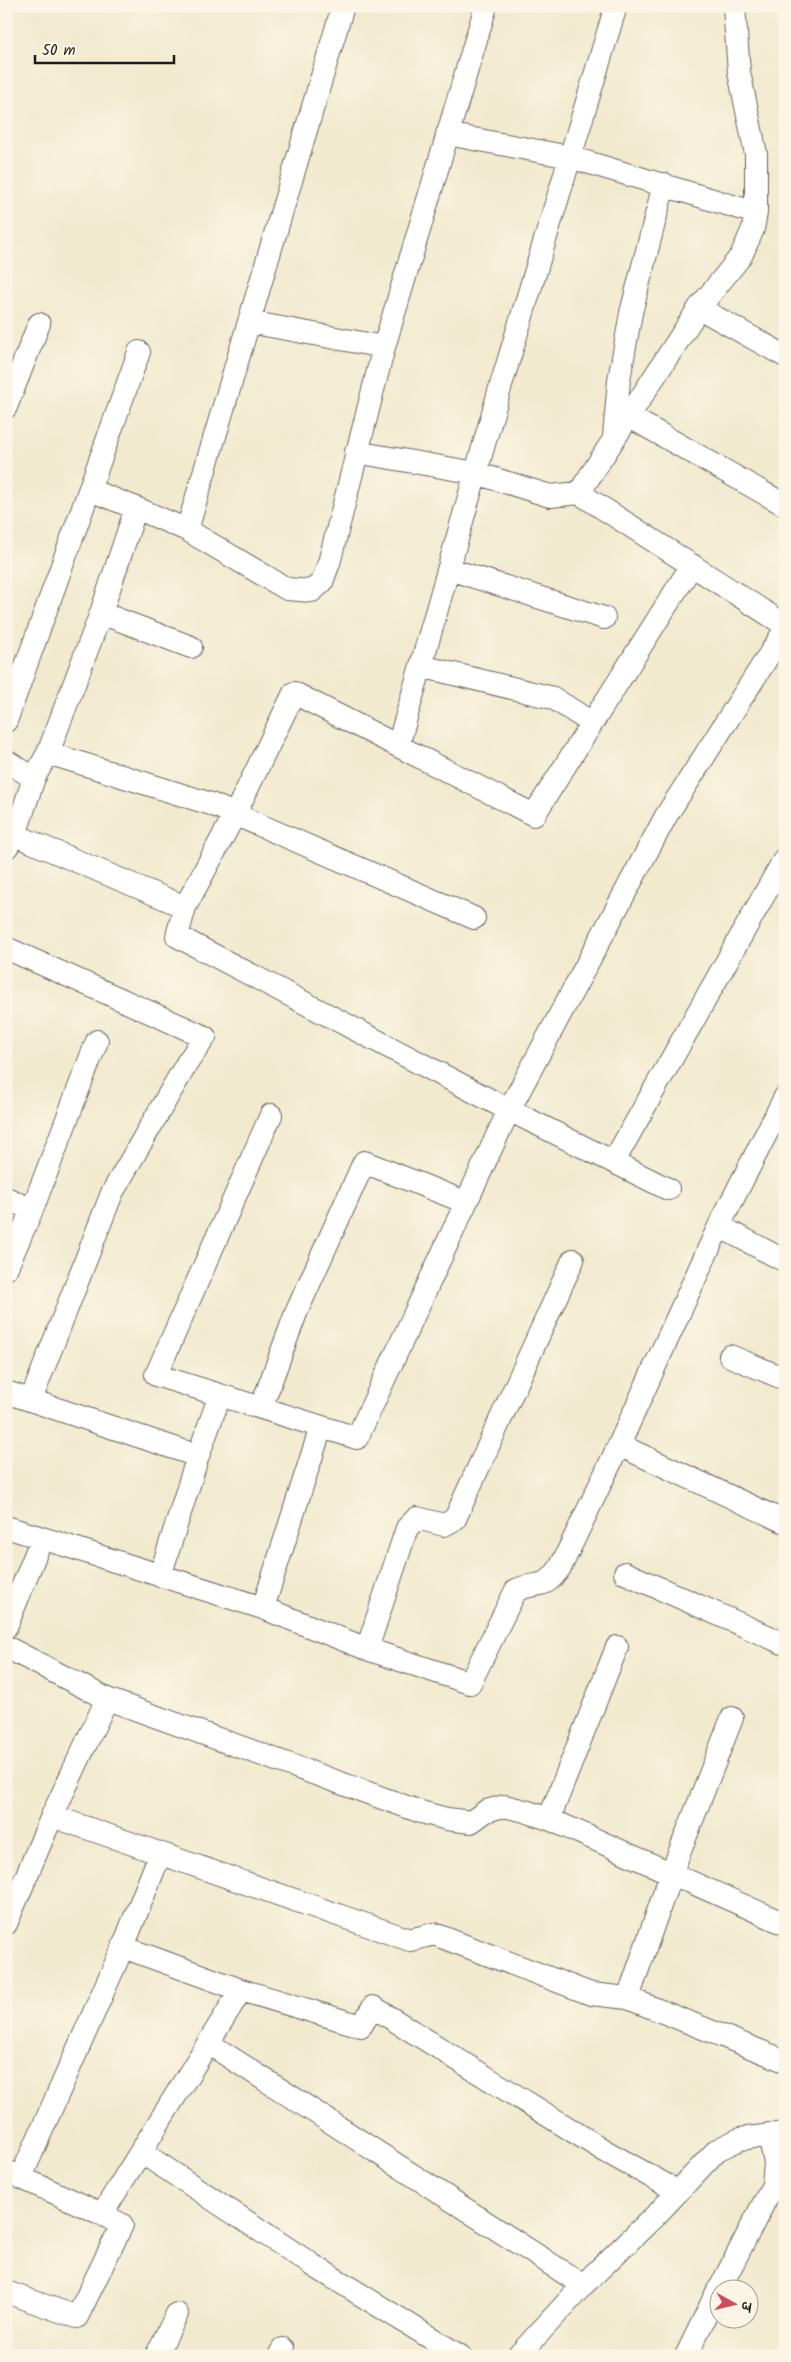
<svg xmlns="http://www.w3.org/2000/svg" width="791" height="2362" viewBox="0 0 791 2362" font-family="Kalam,'Playpen Sans Deva',sans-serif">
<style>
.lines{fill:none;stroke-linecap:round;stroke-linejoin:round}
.minor-casing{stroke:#67645b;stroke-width:24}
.minor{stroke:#fff;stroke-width:22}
</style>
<rect width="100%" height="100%" fill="#fcf5e5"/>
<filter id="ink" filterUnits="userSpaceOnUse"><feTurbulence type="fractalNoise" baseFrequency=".02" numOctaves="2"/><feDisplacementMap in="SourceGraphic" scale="10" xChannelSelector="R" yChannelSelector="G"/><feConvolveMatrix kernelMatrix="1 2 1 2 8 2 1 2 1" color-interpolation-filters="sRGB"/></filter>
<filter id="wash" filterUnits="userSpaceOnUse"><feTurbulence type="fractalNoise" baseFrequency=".0096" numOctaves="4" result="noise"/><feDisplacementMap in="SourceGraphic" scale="20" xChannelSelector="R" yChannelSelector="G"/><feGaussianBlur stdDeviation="1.12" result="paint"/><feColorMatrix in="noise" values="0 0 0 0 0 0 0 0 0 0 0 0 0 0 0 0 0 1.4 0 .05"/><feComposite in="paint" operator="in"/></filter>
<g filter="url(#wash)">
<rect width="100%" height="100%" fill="#f1eacf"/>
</g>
<g filter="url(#ink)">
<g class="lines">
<defs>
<path id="minor" d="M343,6L187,530L287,589L312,591L322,582L329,563L384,347L486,6
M616,6L498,395L398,746L534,815L692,565
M734,6L739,72L756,154V213L753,229L741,256L699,308L579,493L785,625
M447,134L570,157L756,213
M699,308L785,356
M249,322L384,347
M6,407L39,324
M630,417L785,505
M614,437L619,380L631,313L664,184
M356,452L476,473L550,496L579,493
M90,490L136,508
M187,530L136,508L101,613L48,753L211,804L474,918
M449,569L604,618
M101,613L191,647
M421,666L553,698L592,723
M6,721L139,352
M6,761L34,778
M15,835L185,907L177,936L509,1110L668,1189
M7,847L15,835L34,778L48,753
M185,907L235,814L294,693L398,746
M6,948L205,1037L187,1063L112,1193L31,1400
M271,1115L156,1375L357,1438L509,1110L666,816L785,630
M614,1161L785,858
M6,1198L32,1210L6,1269
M32,1210L97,1041
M719,1226L785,1261
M730,1356L785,1379
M6,1392L198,1456L160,1576
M261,1408L296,1313L364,1162L465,1202
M619,1445L785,1522
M198,1456L220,1395
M6,1527L42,1538L6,1627
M42,1538L263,1608L367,1649L470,1683L516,1590C539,1580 544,1592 561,1566L619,1445L719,1226L785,1097
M625,1573L785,1644
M263,1608L321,1427
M6,1647L107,1699L421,1812L447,1819L471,1822L486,1811L504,1806L525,1811L549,1819L785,1924
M367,1649L407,1528L417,1518L444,1525L455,1519L573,1260
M52,1816L410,1940L434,1934L591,1994L628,1998L785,2061
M549,1819L617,1647
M6,1924L52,1816L107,1699
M241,1990L361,2026L373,2007L605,2151L677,2191
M628,1998L671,1874L732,1718
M208,2043L583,2285
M141,2152L311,2264L460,2356
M6,2171L102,2214L241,1990L123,1947
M21,2177L123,1947L160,1854
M719,2290L773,2185L775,2163L769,2134
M6,2292L77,2317L122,2225L102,2214
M156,2356L177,2314
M279,2356L283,2349
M518,2356L583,2285L658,2213L717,2150L740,2139L785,2133
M686,2356L718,2290"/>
</defs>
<use href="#minor" class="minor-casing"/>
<use href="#minor" class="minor"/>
</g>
</g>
<rect width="791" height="2362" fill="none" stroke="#fcf5e5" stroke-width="25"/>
<g transform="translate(734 2304) rotate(98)"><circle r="24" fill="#fcf5e5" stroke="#a29e95"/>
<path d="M0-4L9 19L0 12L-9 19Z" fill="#d1495b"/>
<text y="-8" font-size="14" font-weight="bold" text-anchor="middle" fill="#1c1c1c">उ</text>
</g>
<path d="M35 55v8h139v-8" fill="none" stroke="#1c1c1c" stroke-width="2.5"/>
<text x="42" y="55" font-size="15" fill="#1c1c1c" stroke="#fcf5e5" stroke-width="4" paint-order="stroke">50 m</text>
</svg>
